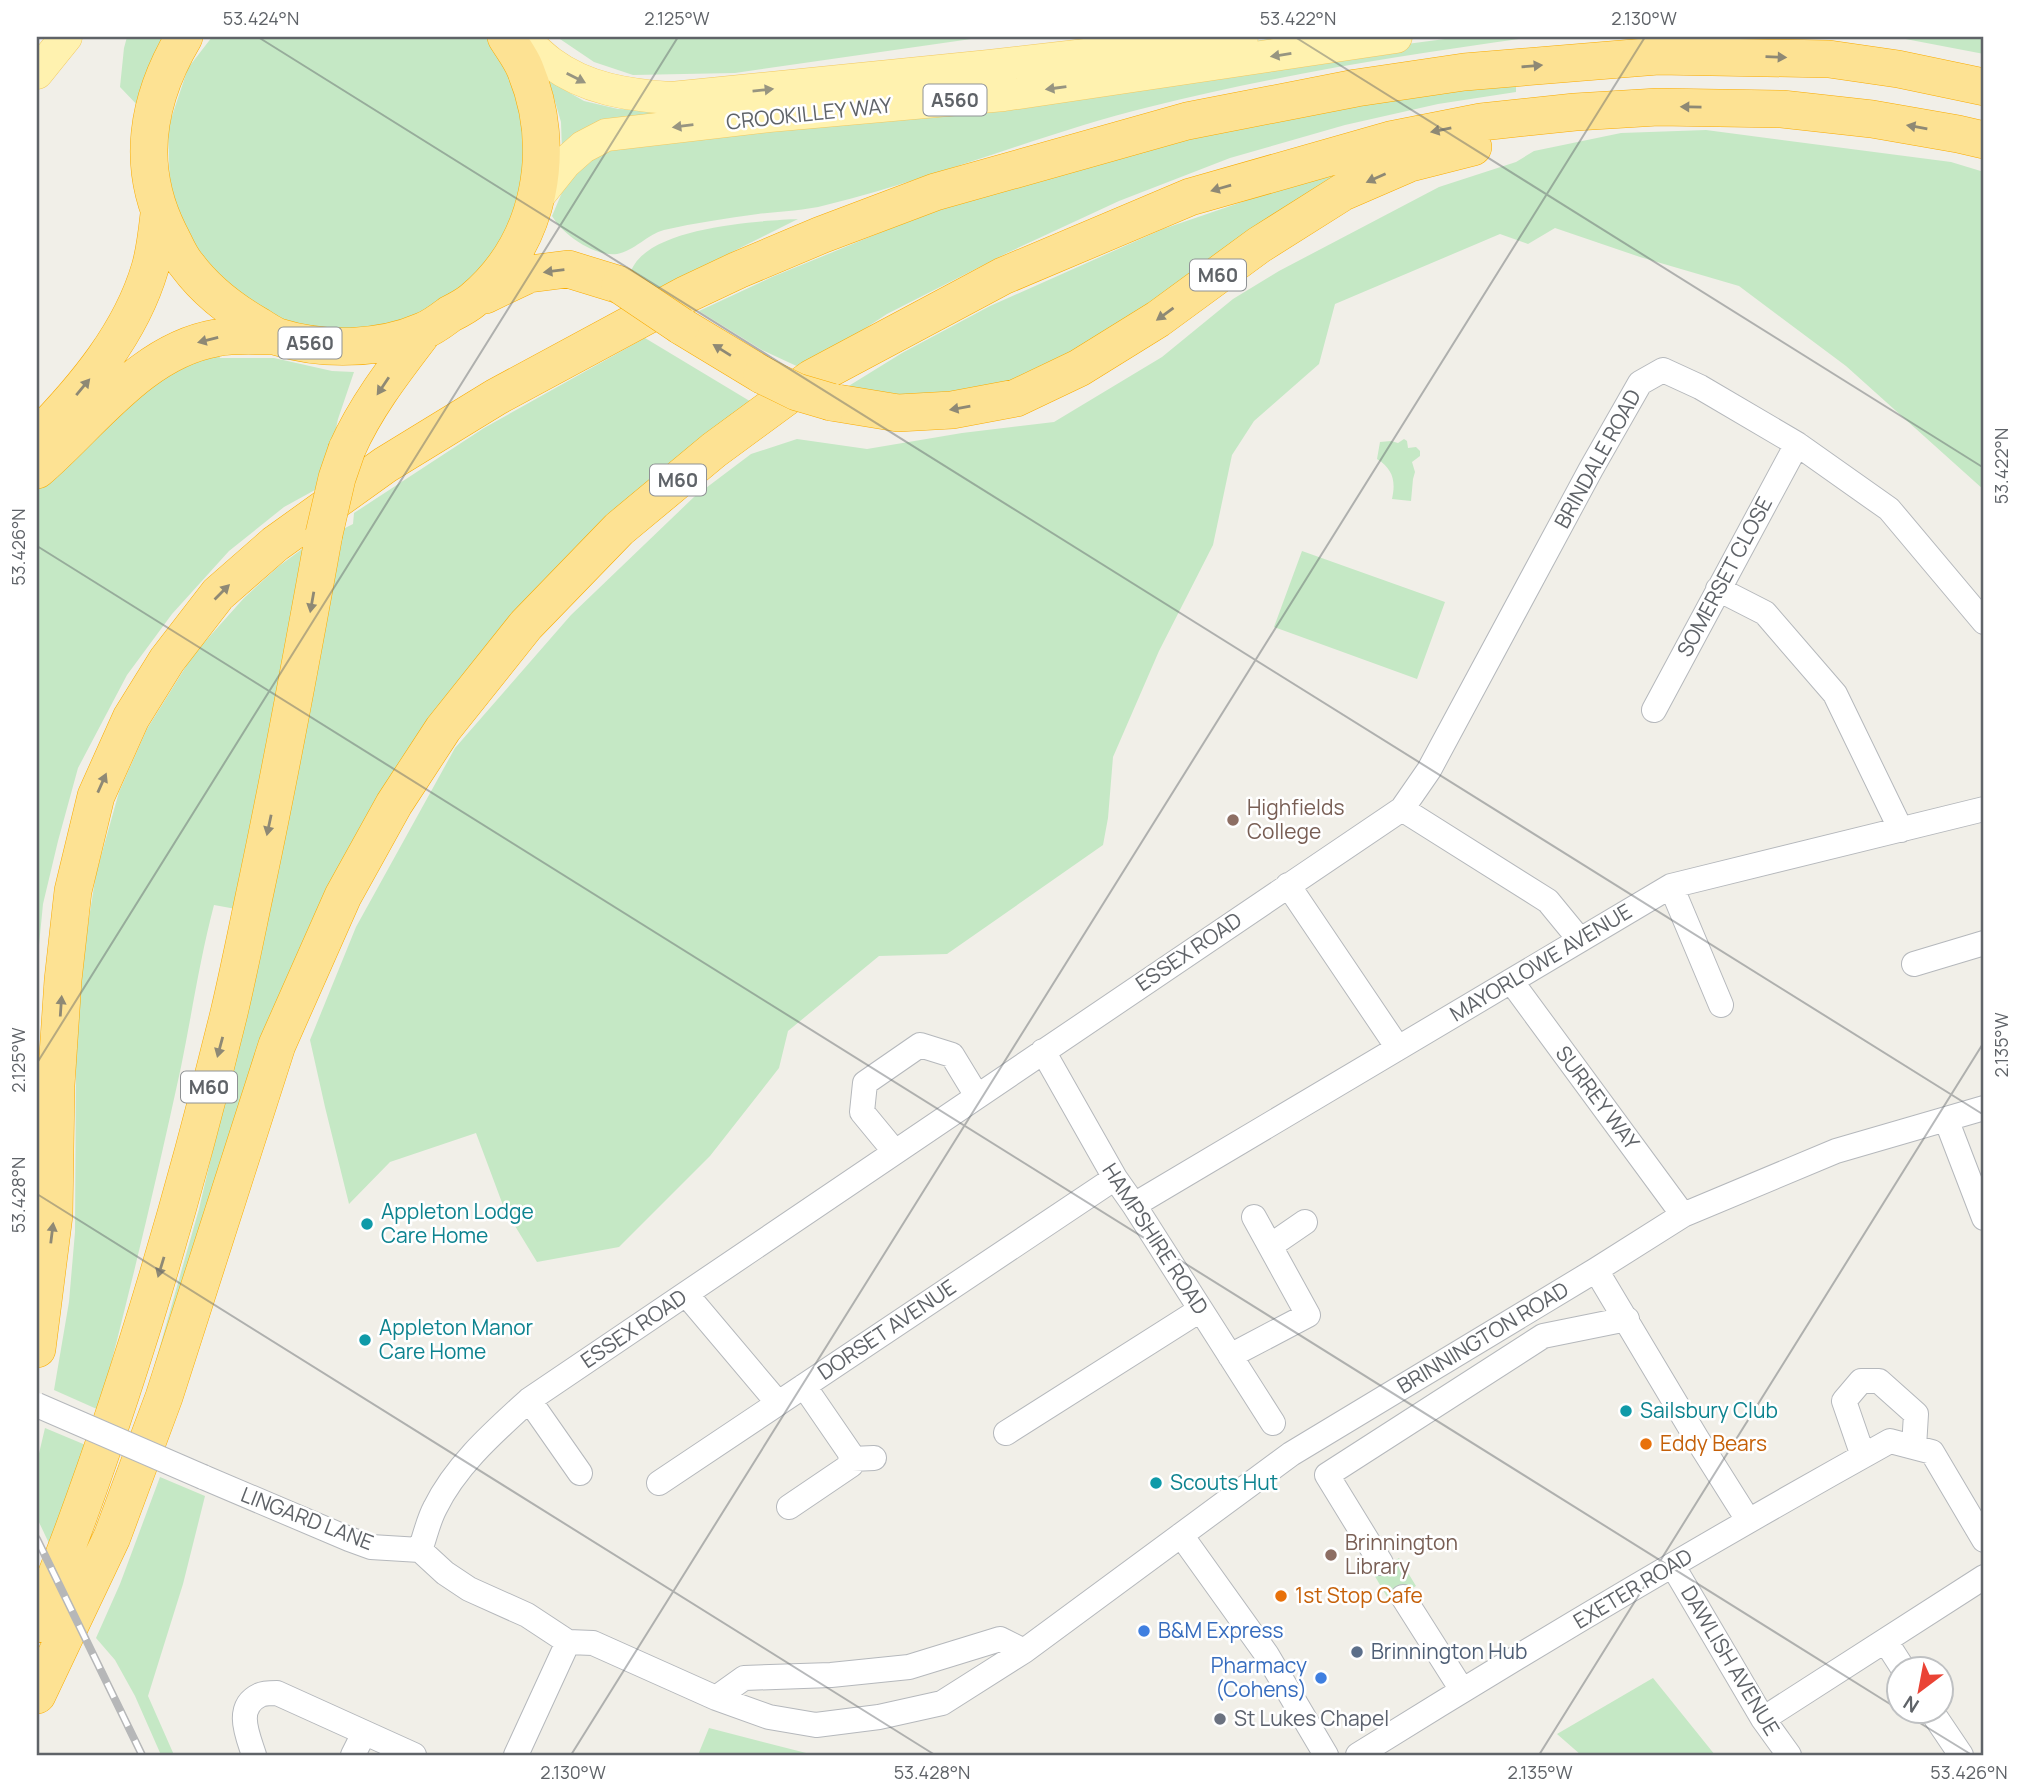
<svg xmlns="http://www.w3.org/2000/svg" width="2021" height="1792" viewBox="0 0 2021 1792" font-family="Manrope,sans-serif">
<style>
.green{fill:#c5e8c5}
.lines{fill:none;stroke-linecap:round;stroke-linejoin:round}
.minor-casing{stroke:#b5b8bc;stroke-width:26}
.major-casing{stroke:#f2c960;stroke-width:33}
.highway-casing{stroke:#f9ab00;stroke-width:38}
.minor{stroke:#fff;stroke-width:24}
.major{stroke:#fff2af;stroke-width:32}
.highway{stroke:#fde293;stroke-width:37}
.rail-casing{stroke:#b6b7b8;stroke-width:8}
.rail{stroke:#fff;stroke-width:5;stroke-dasharray:16;stroke-linecap:butt}
.minor-bridge-casing{stroke:#b5b8bc;stroke-width:26;stroke-linecap:butt}
.highway-bridge-casing{stroke:#f9ab00;stroke-width:38;stroke-linecap:butt}
.minor-bridge{stroke:#fff;stroke-width:24}
.highway-bridge{stroke:#fde293;stroke-width:37}
.oneway{fill:#979581}
.oneway2{fill:#8e8975}
.ticks{fill:none;stroke:#5f6368;stroke-width:2;stroke-opacity:0.45}
.education-dot{fill:#8d6e63;stroke:#fff;stroke-width:2.5}
.culture-dot{fill:#0f9aa8;stroke:#fff;stroke-width:2.5}
.food-dot{fill:#e8710a;stroke:#fff;stroke-width:2.5}
.shop-dot{fill:#3f7fe0;stroke:#fff;stroke-width:2.5}
.service-dot{fill:#5c6f8a;stroke:#fff;stroke-width:2.5}
.worship-dot{fill:#6b7280;stroke:#fff;stroke-width:2.5}
.labels{text-anchor:middle;stroke-width:5;stroke-linejoin:round;paint-order:stroke}
.shield{fill:#fff;stroke:#8f9295;stroke-width:2}
.shield-label{font-size:19px;font-weight:bold;fill:#5f6368}
.street-label{font-size:21px;fill:#5f6368;stroke:#fff}
.education-label{font-size:21px;fill:#785e54;stroke:#fff;text-anchor:start}
.culture-label{font-size:21px;fill:#0d838f;stroke:#fff;text-anchor:start}
.food-label{font-size:21px;fill:#c56008;stroke:#fff;text-anchor:start}
.shop-label{font-size:21px;fill:#366cbe;stroke:#fff;text-anchor:start}
.service-label{font-size:21px;fill:#4e5e75;stroke:#fff;text-anchor:start}
.worship-label{font-size:21px;fill:#5b616d;stroke:#fff;text-anchor:start}
.neatline{fill:none;stroke:#5f6368;stroke-width:2.5}
.ticks-label{font-size:18px;text-anchor:middle;fill:#5f6368}
</style>
<rect width="100%" height="100%" fill="#f1efe8"/>
<path class="green" d="M127,37H169L141,109L120,87L124,48Z
M212,37H487L494,43L521,94L531,151L498,260L406,327L349,336L292,327L236,297L194,249L170,191L168,128L188,68Z
M557,37H985L735,73L633,75L594,62Z
M1283,37H1319L562,151L561,122L549,81L584,101L618,109L650,110L1118,60Z
M1460,37H1534C1405,55 1276,75 1149,107C1040,134 936,178 826,205C804,211 780,211 758,214C727,218 695,223 664,230C648,234 634,251 617,254C595,257 563,235 552,216L566,183L598,150Z
M1895,37H1984V54Z
M1516,82V92L1438,104L1345,125L1230,158L1119,201L1007,253L887,314L803,369L762,350L699,311L772,277L911,220L992,192L1182,135L1386,101Z
M1706,130L1951,162L1984,172V490L1846,366L1739,286L1640,257L1555,228L1528,244L1500,234L1335,304L1319,364L1254,421L1232,455L1213,545L1159,651L1113,757L1108,818L1103,845L947,954L879,956L788,1031L779,1068L710,1156L619,1247L537,1262L504,1208L476,1133L390,1162L349,1204L325,1107L310,1040L356,927L455,748L571,615L694,497L751,454L797,439L867,449L962,433L1054,422L1162,357L1233,299L1279,271L1439,187L1516,162L1534,151L1621,133Z
M1386,159L1127,326L1016,380L970,391L904,395L847,387L902,353L990,306L1163,229L1309,179Z
M798,219L656,290L630,275C641,227 757,221 798,219Z
M645,338L753,403L431,720L151,1378L199,1209L240,1034L341,530L353,524L354,513L484,428Z
M217,352L220,358H274L332,371L354,372L338,419L324,485L284,507L229,551L172,614L127,675L78,768L58,841L43,904L39,945L37,1008V489L79,454L124,407L163,376Z
M1404,439L1407,441L1408,448L1416,447L1420,451V456L1412,462L1415,472L1413,479L1411,501L1392,499C1396,481 1393,469 1377,459L1380,442L1391,441L1398,443Z
M313,541L247,911L214,905C200,958 192,1013 181,1067C156,1182 129,1296 99,1410L54,1390L69,1302L75,1232L76,1056L82,962L96,874L119,792L147,729L193,655L244,598L279,566Z
M1302,551L1445,602L1417,679L1274,627Z
M45,1428L88,1446L55,1556L37,1518V1462Z
M160,1477L205,1496L183,1584L148,1696L174,1755H161L135,1696L115,1660L96,1638L120,1584Z
M1399,1558L1416,1586L1390,1602L1373,1573Z
M1653,1678L1715,1755H1581L1557,1734Z
M709,1728L814,1755H698Z"/>
<g class="lines">
<defs>
<path id="minor" d="M1718,589L1765,613L1835,694L1901,830
M1654,710L1797,444
M1402,809L1548,901L1580,940
M1288,885L1398,1048
M1671,886L1721,1005
M1914,964L1984,943
M1511,981L1683,1215
M1043,1051L1115,1178L1134,1205L1273,1423
M1946,1119L1984,1218
M895,1152L862,1112L865,1083L920,1045L952,1055L977,1096
M1134,1205L1671,886L1984,809
M1270,1246L1305,1222
M1596,1270L1697,1439L1748,1520
M686,1294L778,1403
M1230,1356L1308,1315L1254,1217
M529,1400L580,1473
M1006,1433L1200,1310
M1863,1456L1844,1401L1861,1381H1879L1916,1414L1914,1447
M852,1459L874,1458
M203,1477L349,1539L371,1547L420,1550L445,1573L469,1589L527,1615L568,1642
M659,1483L1115,1178
M789,1507L851,1465L850,1453L804,1386
M1181,1535L1267,1655L1326,1755
M420,1550C425,1537 428,1521 435,1508C456,1465 494,1432 529,1400L1402,809L1429,770L1591,469L1640,383L1663,370L1700,387L1797,444L1889,509L1984,622
M1381,1563L1327,1475L1543,1336L1627,1319
M1673,1566L1763,1719L1789,1755
M1403,1597L1462,1690
M568,1642L593,1643L716,1698L769,1717L816,1725L879,1717L942,1703L1024,1651L1291,1454L1596,1270L1683,1215L1836,1151L1984,1108
M1886,1642L1904,1670
M716,1698L744,1678L831,1675L909,1667L1000,1639L1024,1651
M1932,1712L1961,1755
M1763,1719L1984,1577
M254,1755C248,1736 234,1707 260,1695C264,1693 272,1693 277,1693L414,1755
M353,1755L364,1733
M516,1755L568,1642
M1358,1755C1533,1646 1710,1541 1890,1441L1932,1452L1984,1540"/>
<path id="major" d="M522,37C532,46 540,55 551,63C586,89 628,95 671,98L989,66L1242,37
M37,73L66,37
M537,198L565,163L583,147L606,135L769,116L1004,95L1396,37"/>
<path id="highway" d="M184,37C147,99 135,166 169,233C175,244 179,256 187,265C207,292 231,310 259,326C265,330 271,334 278,337C323,351 380,350 423,331C433,327 442,320 450,314C458,310 466,306 473,300C541,243 558,149 525,69C520,57 512,47 506,37
M485,295L529,274L568,269L620,285
M681,326L762,375
M831,402L898,413L952,410L1016,398L1079,368L1158,319L1259,245L1343,192L1410,163L1473,147
M37,437C84,389 131,333 150,268C155,251 157,232 159,214
M347,449C366,406 395,369 424,331
M37,470C92,423 141,351 216,338C235,334 256,336 275,336
M37,1349L54,1215L56,1085L63,980L73,891L96,796L131,718L167,660L218,594L275,544L385,465L496,397L685,295L738,270L821,235L935,192L1187,121L1356,88L1464,72L1658,56L1829,59L1898,69L1984,87
M37,1624C117,1426 178,1221 229,1013C238,975 246,935 254,897C280,776 302,656 324,534
M37,1695L112,1537L164,1397L277,1045L343,896L394,804L443,729L526,625L619,529L714,450L812,378L1003,276L1190,197L1390,140L1481,122L1575,112L1658,107L1782,109L1872,119L1958,134L1984,140"/>
</defs>
<use href="#minor" class="minor-casing"/>
<use href="#major" class="major-casing"/>
<use href="#highway" class="highway-casing"/>
<use href="#minor" class="minor"/>
<use href="#major" class="major"/>
<use href="#highway" class="highway"/>
<defs>
<path id="rail" d="M37,1539L142,1755"/>
</defs>
<use href="#rail" class="rail-casing"/>
<use href="#rail" class="rail"/>
<defs>
<path id="minor-bridge" d="M37,1405L203,1477"/>
<path id="highway-bridge" d="M620,285L681,326
M762,375L797,392L831,402
M324,534L337,478L347,449"/>
</defs>
<use href="#minor-bridge" class="minor-bridge-casing"/>
<use href="#highway-bridge" class="highway-bridge-casing"/>
<use href="#minor-bridge" class="minor-bridge"/>
<use href="#highway-bridge" class="highway-bridge"/>
</g>
<defs><path id="oneway-solid" d="M-6-.8H1V-3.2L6.5 0L1 3.2V.8H-6Z" transform="scale(1.75)"/></defs>
<g class="oneway">
<use href="#oneway-solid" transform="translate(1281 55) rotate(171)"/>
<use href="#oneway-solid" transform="translate(576 78) rotate(27)"/>
<use href="#oneway-solid" transform="translate(1056 88) rotate(172)"/>
<use href="#oneway-solid" transform="translate(763 90) rotate(-6)"/>
<use href="#oneway-solid" transform="translate(683 126) rotate(173)"/>
</g>
<g class="oneway2">
<use href="#oneway-solid" transform="translate(1776 57) rotate(2)"/>
<use href="#oneway-solid" transform="translate(1532 66) rotate(-5)"/>
<use href="#oneway-solid" transform="translate(1691 107) rotate(-179)"/>
<use href="#oneway-solid" transform="translate(1917 127) rotate(-170)"/>
<use href="#oneway-solid" transform="translate(1441 130) rotate(169)"/>
<use href="#oneway-solid" transform="translate(1376 178) rotate(156)"/>
<use href="#oneway-solid" transform="translate(1221 188) rotate(164)"/>
<use href="#oneway-solid" transform="translate(554 271) rotate(173)"/>
<use href="#oneway-solid" transform="translate(1165 314) rotate(144)"/>
<use href="#oneway-solid" transform="translate(208 340) rotate(166)"/>
<use href="#oneway-solid" transform="translate(722 350) rotate(-148)"/>
<use href="#oneway-solid" transform="translate(383 386) rotate(124)"/>
<use href="#oneway-solid" transform="translate(83 387) rotate(-50)"/>
<use href="#oneway-solid" transform="translate(960 408) rotate(170)"/>
<use href="#oneway-solid" transform="translate(222 592) rotate(-45)"/>
<use href="#oneway-solid" transform="translate(312 602) rotate(100)"/>
<use href="#oneway-solid" transform="translate(102 783) rotate(-66)"/>
<use href="#oneway-solid" transform="translate(269 825) rotate(102)"/>
<use href="#oneway-solid" transform="translate(61 1006) rotate(-86)"/>
<use href="#oneway-solid" transform="translate(220 1047) rotate(105)"/>
<use href="#oneway-solid" transform="translate(52 1233) rotate(-83)"/>
<use href="#oneway-solid" transform="translate(161 1267) rotate(107)"/>
</g>
<path class="ticks" d="M258,37L1984,1115M1295,37L1984,468M37,546L1898,1709M37,1063L678,37M37,1194L935,1755M1902,1712L1972,1755M571,1755L1645,37M1539,1755L1984,1042"/>
<g class="education-dot">
<circle cx="1233" cy="820" r="7"/>
<circle cx="1331" cy="1555" r="7"/>
</g>
<g class="culture-dot">
<circle cx="367" cy="1224" r="7"/>
<circle cx="365" cy="1340" r="7"/>
<circle cx="1626" cy="1411" r="7"/>
<circle cx="1156" cy="1483" r="7"/>
</g>
<g class="food-dot">
<circle cx="1646" cy="1444" r="7"/>
<circle cx="1281" cy="1596" r="7"/>
</g>
<g class="shop-dot">
<circle cx="1144" cy="1631" r="7"/>
<circle cx="1321" cy="1678" r="7"/>
</g>
<circle class="service-dot" cx="1357" cy="1652" r="7"/>
<circle class="worship-dot" cx="1220" cy="1719" r="7"/>
<g class="labels">
<g class="shield">
<rect x="923.5" y="84.5" width="63" height="31" rx="5"/>
<rect x="1190" y="259.5" width="56" height="31" rx="5"/>
<rect x="278.5" y="327.5" width="63" height="31" rx="5"/>
<rect x="650" y="464.5" width="56" height="31" rx="5"/>
<rect x="181" y="1071.5" width="56" height="31" rx="5"/>
</g>
<g class="shield-label">
<text x="955" y="107">A560</text>
<text x="1218" y="282">M60</text>
<text x="310" y="350">A560</text>
<text x="678" y="487">M60</text>
<text x="209" y="1094">M60</text>
</g>
<g class="street-label">
<text transform="translate(809 114) rotate(-6)" y="7">CROOKILLEY WAY</text>
<text transform="translate(1598 459) rotate(-61)" y="7">BRINDALE ROAD</text>
<text transform="translate(1725 577) rotate(-62)" y="7">SOMERSET CLOSE</text>
<text transform="translate(1189 952) rotate(-34)" y="7">ESSEX ROAD</text>
<text transform="translate(1541 963) rotate(-31)" y="7">MAYORLOWE AVENUE</text>
<text transform="translate(1597 1098) rotate(53)" y="7">SURREY WAY</text>
<text transform="translate(1155 1239) rotate(57)" y="7">HAMPSHIRE ROAD</text>
<text transform="translate(634 1329) rotate(-34)" y="7">ESSEX ROAD</text>
<text transform="translate(887 1330) rotate(-34)" y="7">DORSET AVENUE</text>
<text transform="translate(1483 1338) rotate(-31)" y="7">BRINNINGTON ROAD</text>
<text transform="translate(307 1519) rotate(21)" y="7">LINGARD LANE</text>
<text transform="translate(1633 1589) rotate(-31)" y="7">EXETER ROAD</text>
<text transform="translate(1730 1661) rotate(59)" y="7">DAWLISH AVENUE</text>
</g>
<g class="education-label">
<text x="1247" y="815">Highfields<tspan x="1247" dy="24">College</tspan></text>
<text x="1345" y="1550">Brinnington<tspan x="1345" dy="24">Library</tspan></text>
</g>
<g class="culture-label">
<text x="381" y="1219">Appleton Lodge<tspan x="381" dy="24">Care Home</tspan></text>
<text x="379" y="1335">Appleton Manor<tspan x="379" dy="24">Care Home</tspan></text>
<text x="1640" y="1418">Sailsbury Club</text>
<text x="1170" y="1490">Scouts Hut</text>
</g>
<g class="food-label">
<text x="1660" y="1451">Eddy Bears</text>
<text x="1295" y="1603">1st Stop Cafe</text>
</g>
<g class="shop-label">
<text x="1158" y="1638">B&amp;M Express</text>
<text x="1307" y="1673" text-anchor="end">Pharmacy<tspan x="1307" dy="24">(Cohens)</tspan></text>
</g>
<g class="service-label">
<text x="1371" y="1659">Brinnington Hub</text>
</g>
<g class="worship-label">
<text x="1234" y="1726">St Lukes Chapel</text>
</g>
</g>
<rect width="2021" height="1792" fill="none" stroke="#ffffff" stroke-width="77"/>
<g transform="translate(1920 1690) rotate(212)"><circle r="33" fill="#ffffff" stroke="#bfc1c3" stroke-width="2"/>
<path d="M0-5L12 26L0 18L-12 26Z" fill="#ea4335"/>
<text y="-10" font-size="19" font-weight="bold" text-anchor="middle" fill="#5f6368">N</text>
</g>
<rect x="38" y="38" width="1944" height="1716" class="neatline"/>
<g class="ticks-label">
<text x="261" y="25">53.424°N</text>
<text x="677" y="25">2.125°W</text>
<text x="1298" y="25">53.422°N</text>
<text x="1644" y="25">2.130°W</text>
<text transform="translate(2002 466) rotate(-90)" y="6">53.422°N</text>
<text transform="translate(19 547) rotate(-90)" y="6">53.426°N</text>
<text transform="translate(2002 1045) rotate(-90)" y="6">2.135°W</text>
<text transform="translate(19 1060) rotate(-90)" y="6">2.125°W</text>
<text transform="translate(19 1195) rotate(-90)" y="6">53.428°N</text>
<text x="573" y="1779">2.130°W</text>
<text x="932" y="1779">53.428°N</text>
<text x="1540" y="1779">2.135°W</text>
<text x="1969" y="1779">53.426°N</text>
</g>
</svg>
